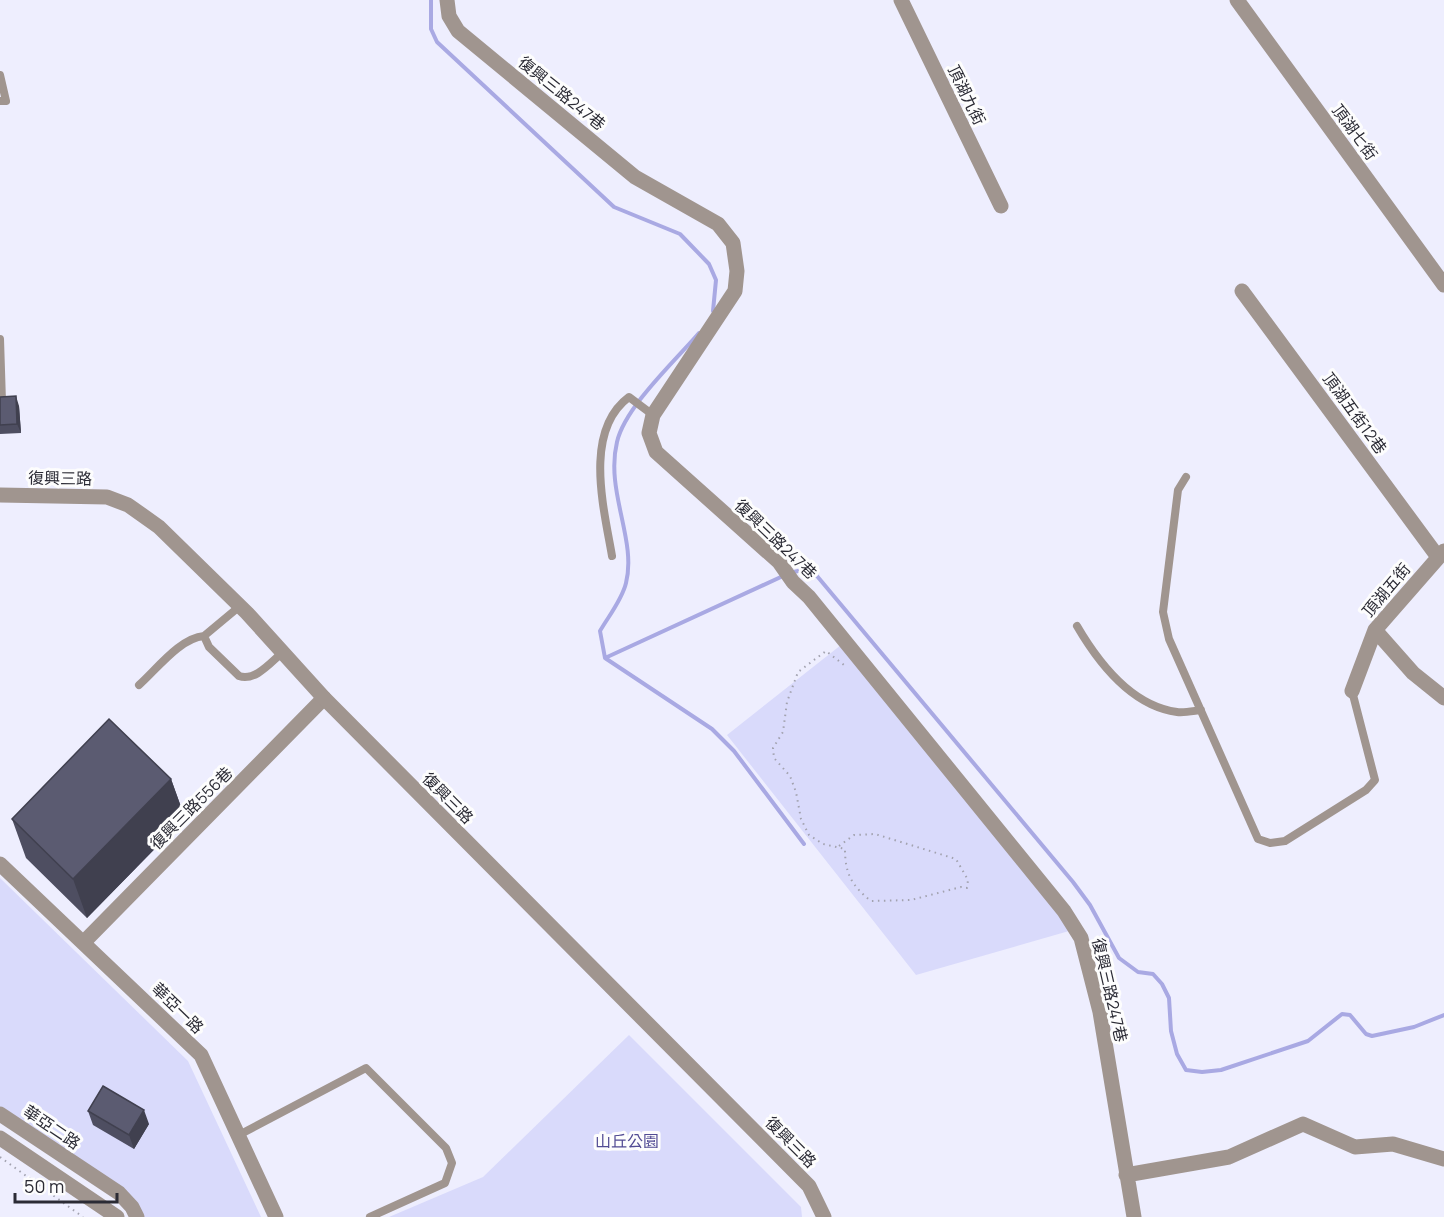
<svg xmlns="http://www.w3.org/2000/svg" width="1444" height="1217" viewBox="0 0 1444 1217" font-family="Manrope,'Noto Sans TC',sans-serif">
<style>
.green{fill:#d9dafb}
.lines{fill:none;stroke-linecap:round;stroke-linejoin:round}
.stream{stroke:#a9a9e3;stroke-width:4}
.path{stroke:#a2a2af;stroke-width:2;stroke-dasharray:1.5 4.5;stroke-linecap:butt}
.service{stroke:#a0958f;stroke-width:8}
.minor{stroke:#a0958f;stroke-width:15}
.tertiary{stroke:#a0958f;stroke-width:15}
.wall{fill:#4e4e61}
.shaded-wall{fill:#40404f}
.building{fill:#5b5b71;stroke:#40404f;stroke-width:1.5}
.labels{text-anchor:middle;stroke-width:6;stroke-linejoin:round;paint-order:stroke}
.street-label{font-size:16px;fill:#2b2b35;stroke:#fdfdfd}
.park-label{font-size:16px;fill:#524c94;stroke:#fdfdfd}
</style>
<rect width="100%" height="100%" fill="#eeeefe"/>
<path class="green" d="M841,645L1057,907L1069,931L916,975L727,735Z
M0,878L188,1061L261,1217H142L0,1107Z
M629,1035L801,1207L802,1217H389L483,1177Z"/>
<g class="lines">
<path class="stream" d="M431,0V29L437,42L614,207L680,234L709,264L716,280L713,311
M699,333C675,361 625,407 617,442C605,491 637,540 626,583C622,600 608,617 600,631L605,658L712,729L734,751L804,844
M790,573L806,569L817,576L1073,882L1090,905L1119,958L1138,972L1153,974L1162,984L1169,998L1171,1031L1177,1054L1186,1070L1202,1072L1221,1070L1308,1041L1342,1014L1350,1015L1366,1034L1372,1036L1414,1027L1444,1015
M605,658L783,576"/>
<path class="path" d="M839,846L854,835L875,834L956,859L968,880L967,888L961,887L911,900L871,901C852,886 845,874 845,849L823,844L809,835L801,819L796,792L790,776L774,758L773,748L783,732L787,702L798,672L826,651L844,665
M0,1157L83,1217"/>
<path class="service" d="M0,75L6,101H0
M0,339L2,402
M1186,477L1178,490L1163,612L1169,639L1258,839L1270,843L1285,841L1366,790L1375,780L1352,691
M612,556C604,509 583,431 629,397L653,415
M240,606L204,636L209,647L239,676C255,682 271,662 283,652
M1077,626C1098,662 1132,706 1177,712C1184,713 1193,711 1201,710
M139,685C157,669 180,638 204,636
M237,1136L366,1068L446,1148L452,1163L445,1183L370,1217"/>
<path class="minor" d="M447,0L449,16L458,31L635,177L718,224L733,243L737,271L735,291L653,415L649,433L656,452L779,562L793,582L809,597L1064,911L1081,938L1100,1012L1134,1217
M901,0L1001,206
M1237,0L1444,285
M1242,291L1438,557
M1375,630L1413,673L1444,698
M1352,691L1375,630L1444,551
M0,864L201,1055L276,1217
M83,943L324,698
M0,1114L119,1193L132,1207L137,1217
M0,1138L117,1217
M1126,1175L1229,1157L1303,1124L1355,1147L1393,1144L1444,1159"/>
<path class="tertiary" d="M0,495L107,497L128,505L159,527L247,613L324,698L809,1186L824,1217"/>
</g>
<path class="wall" d="M0,397L19,406L21,433L0,434Z
M171,779L185,818L87,918L26,858L12,819Z
M88,1111L149,1124L134,1149L93,1125Z"/>
<path class="shaded-wall" d="M16,396L19,406L21,433L17,424Z
M171,779L185,818L87,918L73,879Z
M144,1110L149,1124L134,1149L129,1135Z"/>
<path class="building" d="M16,396L17,424L0,425V397Z
M109,719L171,779L73,879L12,819Z
M103,1086L144,1110L129,1135L88,1111Z"/>
<g class="labels">
<g class="street-label">
<text transform="translate(562 93) rotate(39)" y="6">復興三路247巷</text>
<text transform="translate(967 95) rotate(64)" y="6">頂湖九街</text>
<text transform="translate(1355 132) rotate(54)" y="6">頂湖七街</text>
<text transform="translate(1355 413) rotate(54)" y="6">頂湖五街12巷</text>
<text transform="translate(60 478) rotate(1)" y="6">復興三路</text>
<text transform="translate(776 539) rotate(44)" y="6">復興三路247巷</text>
<text transform="translate(1386 590) rotate(-50)" y="6">頂湖五街</text>
<text transform="translate(448 798) rotate(45)" y="6">復興三路</text>
<text transform="translate(191 808) rotate(-45)" y="6">復興三路556巷</text>
<text transform="translate(1110 990) rotate(77)" y="6">復興三路247巷</text>
<text transform="translate(178 1008) rotate(44)" y="6">華亞一路</text>
<text transform="translate(52 1127) rotate(34)" y="6">華亞二路</text>
<text transform="translate(791 1142) rotate(45)" y="6">復興三路</text>
</g>
<g class="park-label">
<text x="627" y="1147">山丘公園</text>
</g>
</g>
<path d="M15 1193v9h102v-9" fill="none" stroke="#2b2b35" stroke-width="3"/>
<text x="24" y="1193" font-size="18" fill="#2b2b35" stroke="#fdfdfd" stroke-width="4.5" paint-order="stroke">50 m</text>
</svg>
